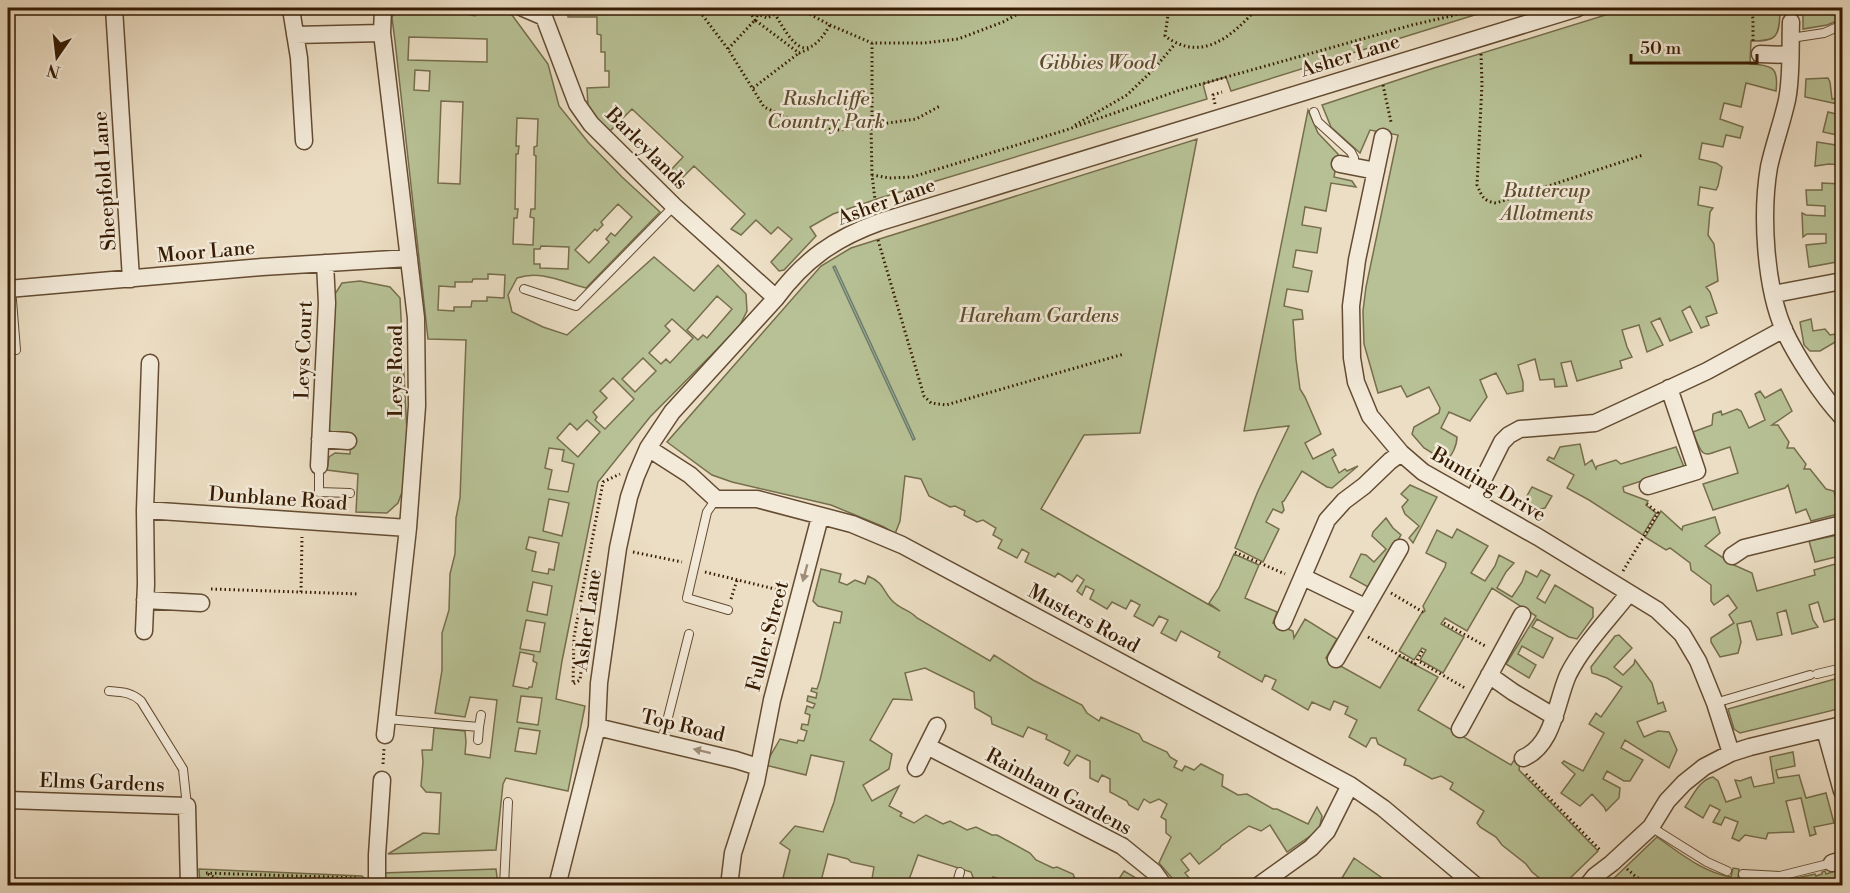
<svg xmlns="http://www.w3.org/2000/svg" width="1850" height="893" viewBox="0 0 1850 893" font-family="'Libre Bodoni',serif">
<style>
.green{fill:#b7c195;stroke:#766e4c;stroke-width:1.5;fill-rule:evenodd}
.water{fill:#99bcb0;stroke:#717c6a;stroke-width:1.5}
.lines{fill:none;stroke-linecap:round;stroke-linejoin:round}
.stream{stroke:#717c6a;stroke-width:5}
.service-casing{stroke:#644c32;stroke-width:10}
.minor-casing{stroke:#644c32;stroke-width:19}
.path{stroke:#361b02;stroke-width:3;stroke-dasharray:1.5 3;stroke-linecap:butt}
.service{stroke:#f3ead9;stroke-width:8}
.minor{stroke:#f3ead9;stroke-width:16}
.oneway{fill:#9e8d78}
.labels{text-anchor:middle;stroke-width:5;stroke-linejoin:round;paint-order:stroke}
.street-label{font-size:20px;fill:#361b02;stroke:#f3ead9}
.park-label{font-size:20px;font-style:italic;fill:#5d4d2e;stroke:#f3ead9}
</style>
<rect width="100%" height="100%" fill="#ecdec4"/>
<filter id="stains"><feTurbulence type="fractalNoise" baseFrequency=".00333" numOctaves="4"/><feColorMatrix values="0 0 0 0 .2 0 0 0 0 .09 0 0 0 0 .02 0 0 0 .5 -.17"/></filter>
<radialGradient id="worn" r=".72"><stop offset=".6" stop-color="#630" stop-opacity="0"/><stop offset="1" stop-color="#630" stop-opacity=".3"/></radialGradient>
<path class="green" d="M395,8H439L475,16L478,8H490L512,15L548,64L559,106L588,142L622,177L660,212L586,288C562,282 541,270 517,278L508,295L512,312L543,327L567,335L654,257L694,291L718,265L746,294L747,311L739,327L650,417L598,482L562,661L556,699L585,706L568,791L506,778L503,784L496,850L388,854L423,833L439,834L441,793L426,792L421,786L423,762L422,750H432L434,728L465,731L466,742L465,754L490,758L497,700L470,697L465,717L435,713L442,670V633L449,610L450,574L455,554L456,518L460,498L466,340L428,339L395,41L392,18ZM409,37L487,39V62L408,60ZM415,70L430,71L429,91L414,90ZM441,101L463,102L460,184L438,183ZM517,118L538,119L537,146L534,147V155L536,156L535,209H531L530,217L534,218L533,245L513,244L514,218H517L518,209H515L516,154H518L519,146H516ZM618,204L632,217L615,236L611,233L606,239L609,242L589,263L575,250L595,229L597,231L603,225L601,222ZM541,246L569,247L568,269L540,268V264H534V249H540ZM488,274L505,275L504,298L487,297V301H472L471,307H454V311L438,310L439,286L455,287V282H472L473,279H488ZM717,296L732,309L707,338L703,335L698,340L687,330ZM672,319L693,338L670,363L666,359L661,364L649,353L670,331L665,326ZM643,358L656,371L635,392L622,379ZM613,378L634,399L605,429L595,420L597,417L593,412L607,398L600,391ZM587,420L600,432L578,457L557,438L570,423L577,430ZM549,448L564,450L562,461L574,464L568,492L548,489L552,470L545,468ZM549,499L569,503L562,536L543,531ZM529,537L559,543L554,570L549,569L548,574L532,571L536,552L526,549ZM533,582L552,586L547,615L527,611ZM526,620L545,623L540,652L520,649ZM520,652L534,655L533,661L537,663L532,687H529L528,689L513,686ZM521,696L542,698L538,725L517,722ZM519,728L540,731L536,754L515,751Z
M568,8H1497L1231,91L1226,77L1203,84L1207,99L880,198L833,214L810,227L816,236L784,270L779,271L771,262L792,239L778,227L771,234L756,220L741,235L731,229L745,214L694,166L680,180L669,172L683,157L632,109L607,134L588,106L587,88L609,87V71H605V52H601V35L597,34V17H568Z
M1628,8H1842V19L1827,25L1803,29V15L1780,13C1779,38 1776,41 1751,41L1750,64C1772,65 1779,67 1776,91L1746,83L1741,107L1724,103L1720,119L1743,127L1740,138L1726,135L1723,147L1702,143L1699,159L1716,163L1722,167L1718,186L1716,190L1700,187L1698,205L1713,208L1710,212L1708,235L1714,244L1718,281L1706,287L1710,292L1717,313L1706,317L1709,325L1701,328L1690,306L1682,311L1692,332L1670,341L1660,318L1651,322L1663,345L1647,352L1639,325L1622,330L1627,347L1632,357L1620,361L1622,368L1577,381L1571,361L1561,363L1567,386L1555,387L1554,379L1540,380L1535,359L1518,365L1523,382V391L1507,394L1496,373L1480,380L1487,397L1470,421L1449,412L1441,428L1457,437C1457,445 1452,457 1445,461L1424,448L1412,434L1414,427L1439,413L1440,408L1429,387L1407,397L1401,386L1378,393L1364,344L1363,311L1366,287L1398,135L1370,130L1360,153L1331,127L1322,105L1434,68Z
M1828,78L1830,82L1832,99L1842,98V105L1805,97L1806,79Z
M1842,106V136L1823,132L1828,112L1840,115Z
M1308,110L1318,133L1338,154L1334,177L1352,181L1356,187L1331,183L1326,211L1305,207L1302,225L1321,228L1317,253L1296,250L1293,267L1312,271L1308,292L1287,289L1284,306L1302,310L1303,319L1293,320L1296,359L1300,389L1305,397L1321,434L1305,443L1313,459L1333,449L1336,455L1332,458L1339,473L1345,469L1347,471L1358,466L1332,488L1327,487L1302,471L1284,501L1282,502L1284,510L1282,513L1273,509L1266,522L1279,529L1263,562L1235,548L1258,491L1289,426L1244,431Z
M1197,139L1140,433L1084,435L1041,509L1220,611L1209,603L1219,588L1234,554L1259,565L1245,598L1277,612L1273,623L1293,631L1294,638L1305,619L1337,639L1326,658L1380,688L1399,656L1438,677L1418,710L1511,765L1518,754L1521,756L1519,770L1598,851L1563,885H1548L1532,872L1526,864L1502,845L1496,837L1480,827L1477,823L1484,811L1450,789L1453,783L1441,776L1432,779L1409,766L1404,765L1406,759L1378,744L1376,738H1371L1366,747L1349,737L1357,720L1345,714L1348,707L1334,701L1330,710L1312,702L1308,710L1272,689L1276,680L1265,675L1262,682L1218,657L1220,652L1181,631L1176,641L1161,633L1168,620L1159,616L1153,626L1134,616L1140,605L1131,600L1126,609L1112,602L1107,609L1090,599L1094,590L1086,586L1082,595L1077,591L1084,580L1077,575L1072,582L1058,573L1055,577L1025,562L1029,553L1022,549L1017,558L998,548L1002,540L993,535L996,528L983,520L977,522L964,515L965,511L955,506L950,507L929,496L921,479L905,476L900,521L895,534L884,527L831,505L732,482L712,475L667,442L821,266L851,248Z
M1817,142L1842,146V165L1829,164L1815,166Z
M1822,183L1842,184V209L1837,210L1842,247V261L1809,267L1806,245L1826,243V234H1807L1803,237L1802,213L1806,215L1825,216V206L1807,205L1806,190H1822Z
M360,281L390,287L400,298L407,432L405,484L398,503L387,513L356,512L358,474L327,470L329,457L335,453L350,454L351,434H334L327,428L335,294L342,283Z
M1811,319L1813,331L1825,329L1830,335L1842,333V338L1820,351H1810L1804,345L1800,322Z
M1781,389L1792,411L1772,425H1778L1789,442L1787,448H1794L1806,464L1804,469H1810L1826,489L1834,491L1838,511L1834,515L1811,521L1806,509L1796,513L1788,485L1785,488L1713,510L1703,484L1738,473L1730,447C1703,455 1704,462 1693,432L1712,425L1713,414L1721,411L1722,415L1737,409L1741,411L1749,428L1765,420L1755,394L1760,391L1765,398Z
M1580,444L1585,465L1592,460L1596,469L1597,466L1616,460L1621,464L1676,447L1684,467L1623,487L1624,492L1648,501L1646,505L1656,513L1643,535L1589,500L1567,488L1574,475L1547,460L1549,457L1554,459L1560,447Z
M1410,485L1437,497L1413,543L1409,538L1419,526L1405,514L1402,507L1408,500L1401,494Z
M1532,487L1552,496L1545,508L1540,509L1524,501Z
M1661,511L1682,530L1683,526L1715,517L1720,533L1705,546L1734,565L1752,573L1757,591L1815,575L1814,570L1839,563L1842,586V617L1824,622L1818,602L1809,605L1813,620L1818,627L1792,634L1786,610L1777,613L1782,635L1757,640L1751,621L1737,624L1741,642L1738,653L1720,657L1711,642V638L1734,623L1729,615L1737,608L1728,595L1714,605L1711,601V585L1691,570L1690,563L1670,548L1666,550L1645,537Z
M1386,518L1393,528L1401,535L1370,588L1350,577L1361,554L1366,555L1374,562L1386,549L1372,536L1373,532Z
M1457,529L1488,546L1471,573L1485,581L1495,566L1499,555L1514,563L1506,572L1497,588L1512,597L1522,582L1526,571L1537,577L1541,570L1550,575L1537,598L1545,603L1555,585L1593,608V617L1577,639L1569,637L1537,619L1532,627L1553,638L1543,658L1522,646L1518,654L1536,665L1529,678L1506,664L1536,616L1492,588L1467,631L1445,618L1441,624L1464,637L1443,673L1420,660L1426,650L1422,648L1414,660L1399,651L1421,614L1425,611L1423,606L1445,567L1446,563L1426,553L1437,530L1452,538Z
M1838,535L1840,556L1815,562L1809,541Z
M821,569L841,574L839,582L847,585L855,580L865,584L868,576C887,584 883,595 896,604C903,610 911,611 917,618L990,661L994,655L1033,680L1082,705L1087,713L1099,721L1101,717L1139,734L1143,741L1167,752L1170,757L1177,761L1174,767L1182,771L1185,766L1194,770L1201,764L1223,775L1222,786L1238,795L1247,794L1273,809H1277L1308,824L1317,807L1322,816L1319,830L1287,852L1270,825L1261,831L1249,826L1221,846L1220,848L1199,864L1190,853L1181,860L1189,870L1185,873L1195,885H1178L1159,863L1171,837L1166,833V820L1161,817L1167,804L1159,799L1150,803L1144,799L1138,810L1129,805L1127,801L1110,792V779L1102,775L1098,782L1090,778V761L1077,755L1068,766L1064,763L1070,751L1046,739L1047,735L1028,727L1023,737L992,724L991,717L975,708L974,692L925,668L905,673L912,700L893,699L870,740L892,754L889,769L863,785L872,801L899,786L889,806L902,813L900,816L914,823L926,815L943,824L950,821L967,830L976,827L992,835H997L1030,853L1036,860L1053,868L1057,867L1073,874L1076,881L1084,885H1015V884L993,877L990,885H976L971,872L918,855L907,885H871L874,867L851,862L848,859L828,854L820,885H797V882L783,878L790,850L780,843L795,826L823,832L834,802L844,762L811,755L806,775L765,765L780,739L797,743L798,740L804,741L807,731L801,729L802,724L808,725L810,715L805,713L807,706L813,708L815,704L807,701L808,696L816,698L817,693L811,691L812,688L817,689L820,680L834,622L840,623L842,612L818,606L813,601Z
M1619,635L1632,648L1614,667L1623,675L1634,664L1635,660L1652,683L1658,704L1663,702L1666,711L1637,722L1644,737L1658,731L1669,732L1677,750L1669,768L1625,740L1621,748L1643,760L1630,781H1624L1607,771L1603,779L1620,788L1619,798L1606,811L1604,807L1592,794L1580,806L1561,793L1575,774L1562,763L1564,761L1583,771L1604,733L1589,724L1596,713L1601,717L1622,687L1607,678L1592,673L1591,667L1615,636Z
M1842,677V708L1740,733L1734,729L1728,709Z
M1793,752L1795,766L1776,770L1778,778L1799,775L1806,798L1826,793L1834,823L1814,827L1816,834L1810,836L1801,798L1786,801L1794,832L1768,833L1766,839L1745,835L1739,841L1732,838L1738,822L1725,817L1721,825L1713,822L1720,810L1710,805L1703,818L1685,807C1693,796 1699,780 1713,777L1718,781L1726,802L1741,797L1735,780L1740,781L1751,777L1754,787L1774,783L1770,757Z
M1657,837C1680,853 1702,872 1731,877L1733,868L1739,869L1738,878L1778,882L1815,874L1816,876L1822,874V872L1825,871L1826,874L1842,869V885H1614L1611,881Z
M1354,858L1392,885H1348L1342,878Z
M199,869L362,876L367,881V885H200Z
M496,869L498,885H383L382,873Z
M1124,871L1136,878L1144,885H1115Z"/>
<path class="water" d="M835,266L915,439L913,440L833,267Z"/>
<g class="lines">
<path class="stream" d="M1630,884L1631,886"/>
<defs>
<path id="service" d="M1791,38L1824,33L1842,25
M1314,112L1318,122L1351,152L1354,158V167
M11,288L16,350
M524,289L576,306L674,206
M319,466V492L350,493
M716,499L707,512L687,598L728,610
M1817,674L1842,668
M109,691C122,692 131,692 141,701L183,769L187,806
M1715,703L1810,675
M387,719L479,727L478,740
M479,727L481,715
M662,741L689,634
M1651,827L1707,862L1727,871
M1743,874L1780,876L1832,863
M504,886L508,802
M956,886L960,872"/>
<path id="minor" d="M114,8L131,279
M383,8L382,33L416,318L417,406L408,528L385,735
M523,8L544,17L577,104L591,124L674,206L776,298
M291,9L299,58L304,141
M1791,22C1790,48 1792,75 1787,100C1782,123 1774,144 1769,167C1761,214 1765,286 1784,330C1796,356 1822,396 1842,417
M295,35L382,33
M1760,54L1790,55
M1383,137L1357,260L1351,306L1352,358L1356,382L1370,416L1401,453L1423,472L1538,537L1657,610L1682,634L1698,661L1715,703L1731,753
M1340,164L1376,171
M8,289L262,267L409,258
M1774,294L1842,281
M320,439L348,441
M648,448L690,475L716,499H757L852,524L902,545L1350,785L1383,808L1476,886
M319,466L327,303L325,263
M1648,486L1697,471L1669,388
M1473,500L1502,442L1509,435L1520,429L1595,423L1707,371L1784,329
M145,510L408,528
M1732,556L1744,548L1842,524
M1303,577L1365,607
M145,600L201,603
M1283,622L1327,520L1344,501L1364,486L1390,461L1401,453
M144,631L146,584L145,510L150,363
M1336,659L1400,548
M1489,675L1513,692L1555,717
M597,727L736,760L758,767
M1460,729L1522,615
M1825,730L1842,791
M927,746L1122,846L1154,872L1164,886
M1523,758C1554,745 1556,702 1568,675C1583,645 1609,619 1629,593
M916,768L937,726
M8,800L187,806L189,886
M1832,863L1842,860
M377,886V855L382,780
M557,886L597,727L599,683L618,548L629,497L636,476L648,448L672,412L776,298C804,260 835,238 880,222L1578,8
M729,886L733,853L756,782L772,700L820,517
M1258,886L1311,848L1327,831L1350,785
M1587,886L1595,876L1612,863L1651,827L1667,801L1684,783L1704,767L1731,753L1750,747L1842,725"/>
</defs>
<use href="#service" class="service-casing"/>
<use href="#minor" class="minor-casing"/>
<path class="path" d="M697,8L728,49L764,107L810,128L840,130L916,119L940,106
M747,8L755,20L758,14
M757,8L758,14L767,18L775,14L777,8
M763,8L764,11L775,14C793,45 806,66 830,25
M798,8L830,25L872,43H924L958,39L1003,22L1029,8
M1169,8L1165,36C1201,63 1232,37 1257,8
M1751,8L1753,19V41
M872,43V128L871,126L872,175L876,208
M728,49L755,20L799,53L809,49
M1481,54L1482,84L1477,185C1482,196 1483,201 1496,203L1643,155
M1383,85L1391,122
M753,88L799,53
M1215,104L1213,95L1222,92
M1075,125L1127,95L1154,69L1175,44
M872,175L889,178L912,177L1066,130L1180,90L1412,25L1451,16L1478,8
M878,240L924,396L931,403L946,405L1124,354
M633,552L682,562
M1235,552L1285,574
M1623,571L1658,513L1647,504
M705,572L783,591
M211,589L359,594
M301,592L302,537
M1391,593L1423,612
M731,599L737,580
M1444,623L1487,647
M1368,637L1415,664L1423,650
M1420,662L1465,688
M585,663L582,662L580,680L573,684L574,637L603,482L620,474
M383,764L384,749
M1526,774L1601,851
M1627,869L1636,877L1653,886
M206,873L359,878
M208,874L231,886
M349,886L360,878
M1826,886L1828,878"/>
<use href="#service" class="service"/>
<use href="#minor" class="minor"/>
</g>
<defs><path id="oneway-solid" d="M-6-.8H1V-3.2L6.5 0L1 3.2V.8H-6Z" transform="scale(1.5)"/></defs>
<g class="oneway">
<use href="#oneway-solid" transform="translate(805 573) rotate(105)"/>
<use href="#oneway-solid" transform="translate(702 751) rotate(-166)"/>
</g>
<g class="labels">
<g class="street-label">
<text transform="translate(1350 55) rotate(-17)" y="7">Asher Lane</text>
<text transform="translate(647 148) rotate(45)" y="7">Barleylands</text>
<text transform="translate(104 181) rotate(-94)" y="7">Sheepfold Lane</text>
<text transform="translate(886 201) rotate(-20)" y="7">Asher Lane</text>
<text transform="translate(206 251) rotate(-5)" y="7">Moor Lane</text>
<text transform="translate(303 350) rotate(-88)" y="7">Leys Court</text>
<text transform="translate(395 371) rotate(-90)" y="7">Leys Road</text>
<text transform="translate(1489 484) rotate(30)" y="7">Bunting Drive</text>
<text transform="translate(278 498) rotate(4)" y="7">Dunblane Road</text>
<text transform="translate(1084 618) rotate(28)" y="7">Musters Road</text>
<text transform="translate(587 620) rotate(-82)" y="7">Asher Lane</text>
<text transform="translate(767 636) rotate(-75)" y="7">Fuller Street</text>
<text transform="translate(683 725) rotate(13)" y="7">Top Road</text>
<text transform="translate(102 782) rotate(2)" y="7">Elms Gardens</text>
<text transform="translate(1059 791) rotate(28)" y="7">Rainham Gardens</text>
</g>
<g class="park-label">
<text x="1097" y="69">Gibbies Wood</text>
<text x="826" y="105">Rushcliffe<tspan x="826" dy="23">Country Park</tspan></text>
<text x="1547" y="197">Buttercup<tspan x="1547" dy="23">Allotments</tspan></text>
<text x="1039" y="322">Hareham Gardens</text>
</g>
</g>
<rect width="1850" height="893" fill="none" stroke="#ecdec4" stroke-width="30"/>
<rect x="9" y="9" width="1832" height="875" fill="none" stroke="#361b02" stroke-width="3"/>
<rect x="15" y="15" width="1820" height="863" fill="none" stroke="#361b02" stroke-width="1.5"/>
<g transform="translate(57 57) rotate(194)" stroke="#f3ead9" stroke-width="4.5" paint-order="stroke">
<path d="M0-4.5L10 22L0 15L-10 22Z" fill="#361b02"/>
<text y="-9" font-size="16" font-weight="bold" text-anchor="middle" fill="#361b02">N</text>
</g>
<path d="M1631 54v9h126v-9" fill="none" stroke="#361b02" stroke-width="3"/>
<text x="1640" y="54" font-size="18" fill="#361b02" stroke="#f3ead9" stroke-width="4.5" paint-order="stroke">50 m</text>
<rect width="100%" height="100%" filter="url(#stains)"/>
<rect width="100%" height="100%" fill="url(#worn)"/>
</svg>
